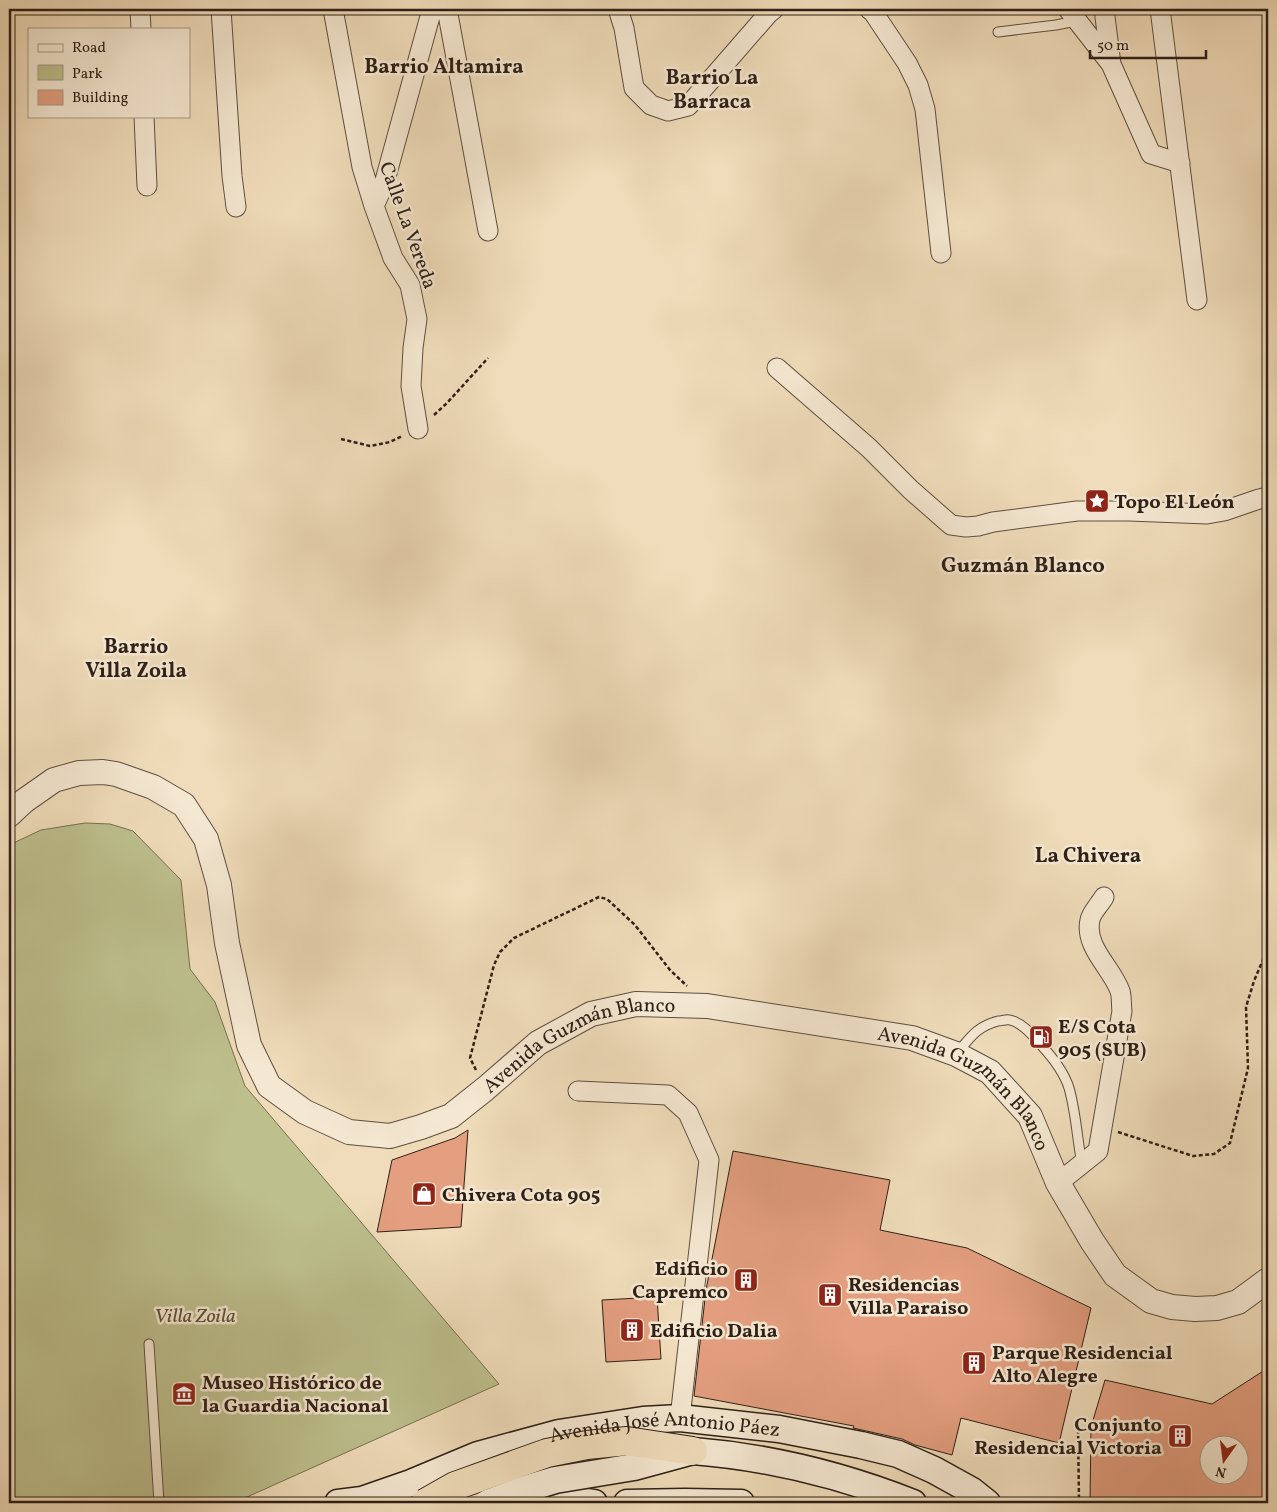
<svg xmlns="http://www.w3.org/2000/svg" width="1277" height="1512" viewBox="0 0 1277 1512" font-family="Vollkorn,serif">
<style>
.green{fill:#bdbf8d;stroke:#767052}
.building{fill:#e49f80;stroke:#2e2017;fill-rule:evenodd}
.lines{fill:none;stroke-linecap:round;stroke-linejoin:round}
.service-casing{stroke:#5e4f40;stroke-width:11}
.minor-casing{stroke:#5e4f40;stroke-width:21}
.tertiary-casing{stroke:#5e4f40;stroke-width:26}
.secondary-casing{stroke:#2e2017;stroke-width:29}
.path{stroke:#2e2017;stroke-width:2.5;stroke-dasharray:4 2.5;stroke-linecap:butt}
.service{stroke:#f5e8d2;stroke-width:9}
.minor{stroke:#f5e8d2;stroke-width:19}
.tertiary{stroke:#f5e8d2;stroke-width:24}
.secondary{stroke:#f5e8d2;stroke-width:26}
.secondary-bridge-casing{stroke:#2e2017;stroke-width:29;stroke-linecap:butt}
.motorway-bridge-casing{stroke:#2e2017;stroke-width:30;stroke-linecap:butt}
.secondary-bridge{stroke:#f5e8d2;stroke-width:26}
.motorway-bridge{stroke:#f0dcba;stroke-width:28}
.labels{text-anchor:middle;stroke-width:5;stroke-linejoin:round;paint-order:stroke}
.street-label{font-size:20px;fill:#2e2017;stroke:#f5e8d2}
.poi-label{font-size:20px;font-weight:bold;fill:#2e2017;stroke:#f5e8d2;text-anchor:start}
.park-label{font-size:20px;font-style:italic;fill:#59503a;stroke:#f5e8d2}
.neighbourhood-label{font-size:21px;font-weight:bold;fill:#2e2017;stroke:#f5e8d2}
.quarter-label{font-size:22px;font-weight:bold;fill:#2e2017;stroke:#f5e8d2}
</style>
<rect width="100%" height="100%" fill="#f0dcba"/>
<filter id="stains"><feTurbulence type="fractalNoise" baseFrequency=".004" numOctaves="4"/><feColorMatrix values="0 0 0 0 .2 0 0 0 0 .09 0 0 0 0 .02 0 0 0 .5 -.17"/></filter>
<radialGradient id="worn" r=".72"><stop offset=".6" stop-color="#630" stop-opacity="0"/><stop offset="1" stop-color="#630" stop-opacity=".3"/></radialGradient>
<path class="green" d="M85,823L110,824L133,831L181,880L190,969L215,1002L245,1086L499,1384L247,1497L213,1503H9V845L41,830Z"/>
<path class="building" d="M468,1130L461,1227L377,1232L392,1160L455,1138Z
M733,1151L890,1180L880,1230L967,1248L1091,1308L1059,1443L961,1418L952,1455L915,1445L902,1439L853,1428L854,1426L694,1396L706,1290Z
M657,1297L661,1359L606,1362L602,1300Z
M1268,1368V1503H1090L1091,1427L1105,1380L1212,1404ZM1210,1444H1240V1474H1210Z"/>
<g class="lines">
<defs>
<path id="service" d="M998,32L1056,25L1076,21
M957,1053C971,1037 976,1027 998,1021C1002,1021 1006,1019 1010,1020C1023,1023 1033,1036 1042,1046C1053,1058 1064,1072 1069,1088C1076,1112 1077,1139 1082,1164
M149,1344L159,1503"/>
<path id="minor" d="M140,9L141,29
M221,9L232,176L236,207
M333,9L362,167L374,206L393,258L410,285L417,319L413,348L411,386L418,429
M447,9L488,231
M618,9L624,28L634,88L651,105L668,111L688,106L768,14L774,9
M869,9L873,12L907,63L918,85L925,109L941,253
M1068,9L1111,64L1151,154L1180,163
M1104,9L1111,64
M1160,9L1197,300
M144,116L147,186
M374,206L384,184L432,9
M777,368L869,448L911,490L951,525L966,527L978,526L993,522L1077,511H1129L1207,514L1224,511L1259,499L1268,497
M578,1091L668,1095L688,1113L709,1160L680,1418
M1058,1183L1098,1151L1122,1011C1121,1005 1122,997 1120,991C1112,968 1084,947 1090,920C1091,913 1100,904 1104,897"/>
<g id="tertiary">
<path id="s1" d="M9,815L24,801L54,780L79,773L103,772L116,774L153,787L184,805L206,839L219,885L227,943L249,1045L269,1086L305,1112L349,1132L390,1136L421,1127L451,1116L485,1089L538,1043L591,1014L636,1004L707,1006L912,1038L956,1054L990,1072L1030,1116L1058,1183L1092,1241L1115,1275L1151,1301L1172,1307L1195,1309L1217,1308L1238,1302L1268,1280"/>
</g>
<g id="secondary">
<path d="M693,1451C769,1457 842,1475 913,1503"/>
<path d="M554,1461C551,1488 568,1501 594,1503"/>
<path id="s2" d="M338,1503L362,1500L411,1483L478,1455L559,1433L643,1420L680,1418L779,1429L861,1445L898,1454L934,1470L972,1491L987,1503"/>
<path d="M627,1503L685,1502L741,1503"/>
</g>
</defs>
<use href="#service" class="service-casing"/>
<use href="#minor" class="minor-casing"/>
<use href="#tertiary" class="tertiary-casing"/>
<use href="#secondary" class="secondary-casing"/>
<path class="path" d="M434,415L447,403L488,358
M341,439L370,446L390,442L402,436
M476,1070L470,1058L494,965L500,952L514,938L599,897L607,899L635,925L670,970L687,986
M1118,1132L1193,1156L1214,1154L1230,1143L1248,1068L1246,1007L1254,981L1268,948
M1078,1423L1079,1503"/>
<use href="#service" class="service"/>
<use href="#minor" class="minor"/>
<use href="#tertiary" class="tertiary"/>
<use href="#secondary" class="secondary"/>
<defs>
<path id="secondary-bridge" d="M488,1503L522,1490L555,1480L634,1467L693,1451"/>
<path id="motorway-bridge" d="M425,1503L455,1486L547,1453L587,1445L627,1441L693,1451"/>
</defs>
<use href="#secondary-bridge" class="secondary-bridge-casing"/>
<use href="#motorway-bridge" class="motorway-bridge-casing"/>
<use href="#secondary-bridge" class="secondary-bridge"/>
<use href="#motorway-bridge" class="motorway-bridge"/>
</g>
<defs>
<symbol id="sight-square" viewBox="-11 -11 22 22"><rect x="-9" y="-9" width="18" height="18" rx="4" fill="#8f2418" stroke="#f5e8d2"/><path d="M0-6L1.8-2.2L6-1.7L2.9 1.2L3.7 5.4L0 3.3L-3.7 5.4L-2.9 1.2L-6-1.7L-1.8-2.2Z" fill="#fff"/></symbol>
<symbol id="fuel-square" viewBox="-11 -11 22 22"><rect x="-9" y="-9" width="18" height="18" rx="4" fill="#8f2418" stroke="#f5e8d2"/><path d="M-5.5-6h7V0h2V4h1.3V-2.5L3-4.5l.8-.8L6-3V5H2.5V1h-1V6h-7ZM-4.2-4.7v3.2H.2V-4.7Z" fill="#fff"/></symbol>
<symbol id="shop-square" viewBox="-11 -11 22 22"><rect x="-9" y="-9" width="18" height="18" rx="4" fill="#8f2418" stroke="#f5e8d2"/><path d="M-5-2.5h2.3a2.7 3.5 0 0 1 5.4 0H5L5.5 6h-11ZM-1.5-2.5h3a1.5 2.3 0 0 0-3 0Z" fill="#fff"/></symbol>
<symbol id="building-square" viewBox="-11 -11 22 22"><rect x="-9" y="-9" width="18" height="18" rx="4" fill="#8f2418" stroke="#f5e8d2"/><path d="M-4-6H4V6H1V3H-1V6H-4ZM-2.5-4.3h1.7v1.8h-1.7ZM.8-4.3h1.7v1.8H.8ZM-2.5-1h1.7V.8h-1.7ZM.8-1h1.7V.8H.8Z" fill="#fff"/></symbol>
<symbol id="museum-square" viewBox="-11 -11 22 22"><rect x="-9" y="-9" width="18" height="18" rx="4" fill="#8f2418" stroke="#f5e8d2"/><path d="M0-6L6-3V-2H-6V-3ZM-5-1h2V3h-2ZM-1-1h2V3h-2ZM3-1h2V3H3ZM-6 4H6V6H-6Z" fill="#fff"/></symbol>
</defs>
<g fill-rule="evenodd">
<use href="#sight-square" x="1083" y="487" width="28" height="28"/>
<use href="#fuel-square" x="1027" y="1023" width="28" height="28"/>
<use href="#shop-square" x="410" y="1180" width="28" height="28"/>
<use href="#building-square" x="732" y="1266" width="28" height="28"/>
<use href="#building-square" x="816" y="1281" width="28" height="28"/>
<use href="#building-square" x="618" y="1316" width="28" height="28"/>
<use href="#building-square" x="960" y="1349" width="28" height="28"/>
<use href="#museum-square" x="170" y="1380" width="28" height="28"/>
<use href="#building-square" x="1166" y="1422" width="28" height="28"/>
</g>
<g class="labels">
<g class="street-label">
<text transform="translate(409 225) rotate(70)" y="7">Calle La Vereda</text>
<text dy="7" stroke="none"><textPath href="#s1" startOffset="842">Avenida Guzmán Blanco</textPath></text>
<text dy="7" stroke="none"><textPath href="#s1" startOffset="1262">Avenida Guzmán Blanco</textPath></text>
<text dy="7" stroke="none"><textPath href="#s2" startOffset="339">Avenida José Antonio Páez</textPath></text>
</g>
<g class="poi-label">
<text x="1114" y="508">Topo El León</text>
<text x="1058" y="1033">E/S Cota<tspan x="1058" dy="23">905 (SUB)</tspan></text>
<text x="442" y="1201">Chivera Cota 905</text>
<text x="728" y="1275" text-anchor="end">Edificio<tspan x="728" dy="23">Capremco</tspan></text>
<text x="848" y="1291">Residencias<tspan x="848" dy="23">Villa Paraiso</tspan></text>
<text x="650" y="1337">Edificio Dalia</text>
<text x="992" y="1359">Parque Residencial<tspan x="992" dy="23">Alto Alegre</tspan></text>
<text x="202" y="1389">Museo Histórico de<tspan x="202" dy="23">la Guardia Nacional</tspan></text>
<text x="1162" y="1431" text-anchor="end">Conjunto<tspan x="1162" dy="23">Residencial Victoria</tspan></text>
</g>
<g class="park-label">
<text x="195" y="1322">Villa Zoila</text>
</g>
<g class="neighbourhood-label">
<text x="444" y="73">Barrio Altamira</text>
<text x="712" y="84">Barrio La<tspan x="712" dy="24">Barraca</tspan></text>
<text x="136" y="653">Barrio<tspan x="136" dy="24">Villa Zoila</tspan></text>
<text x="1088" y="862">La Chivera</text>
</g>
<g class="quarter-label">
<text x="1023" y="572">Guzmán Blanco</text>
</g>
</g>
<rect width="1277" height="1512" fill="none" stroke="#f0dcba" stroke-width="30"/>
<rect x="10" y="10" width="1257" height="1492" fill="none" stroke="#2e2017" stroke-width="2.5"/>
<rect x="15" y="15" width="1247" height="1482" fill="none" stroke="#2e2017"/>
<rect x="28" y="28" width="162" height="90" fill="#f5e8d2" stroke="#a59887"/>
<rect x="38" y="44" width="25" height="8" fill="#f5e8d2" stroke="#a59887"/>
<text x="72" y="52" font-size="15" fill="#2e2017">Road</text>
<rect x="38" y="65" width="25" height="15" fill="#bdbf8d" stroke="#a59887"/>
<text x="72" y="78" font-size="15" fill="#2e2017">Park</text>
<rect x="38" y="90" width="25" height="15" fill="#e49f80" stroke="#a59887"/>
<text x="72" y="102" font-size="15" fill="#2e2017">Building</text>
<g transform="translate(1224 1460) rotate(194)"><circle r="24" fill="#f5e8d2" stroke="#a59887"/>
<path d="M0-4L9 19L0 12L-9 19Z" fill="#8f2418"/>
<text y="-8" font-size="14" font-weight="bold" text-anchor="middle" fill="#2e2017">N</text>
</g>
<path d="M1090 50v8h116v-8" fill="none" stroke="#2e2017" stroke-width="2.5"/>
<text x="1097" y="50" font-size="15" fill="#2e2017" stroke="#f5e8d2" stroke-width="4" paint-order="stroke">50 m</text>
<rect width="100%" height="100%" filter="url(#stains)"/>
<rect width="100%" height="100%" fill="url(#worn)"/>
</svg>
